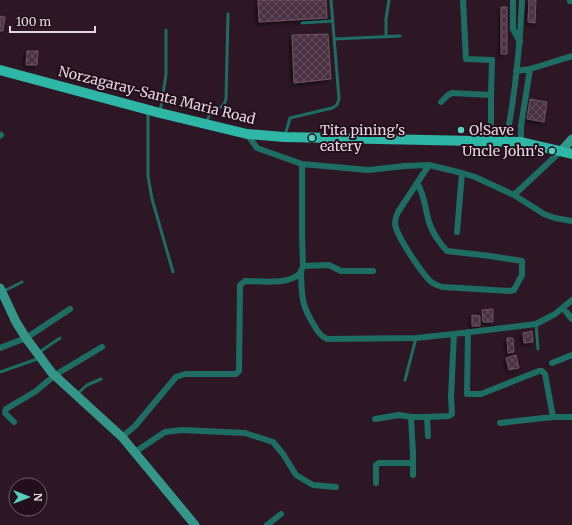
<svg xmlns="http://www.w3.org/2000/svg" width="572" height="525" viewBox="0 0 572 525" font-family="Merriweather,serif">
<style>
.building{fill:url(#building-cross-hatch);stroke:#6e5364;filter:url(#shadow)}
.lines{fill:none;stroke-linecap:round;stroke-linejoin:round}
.lane{stroke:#1e6d63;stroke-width:3}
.street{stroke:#1e6d63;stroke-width:6}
.secondary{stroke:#349689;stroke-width:9}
.primary{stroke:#2eb7a6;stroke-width:10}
.poi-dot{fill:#5acebd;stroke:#230e1c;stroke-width:1.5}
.labels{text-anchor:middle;stroke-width:4;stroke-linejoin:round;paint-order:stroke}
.street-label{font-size:14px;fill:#e5d5de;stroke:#230e1c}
.poi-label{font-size:14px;fill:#e5d5de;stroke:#230e1c;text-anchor:start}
</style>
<defs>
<pattern id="building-cross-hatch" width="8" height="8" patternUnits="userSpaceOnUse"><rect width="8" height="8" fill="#4c3342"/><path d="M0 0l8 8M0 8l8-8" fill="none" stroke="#66505d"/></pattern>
<filter id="shadow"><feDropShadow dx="-2" dy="2" stdDeviation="2" flood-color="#0009"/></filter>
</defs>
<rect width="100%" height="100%" fill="#2d1725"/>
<path class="building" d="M258,0H326L327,18L259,22Z
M529,0H536L535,23L528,22Z
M501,7H507V54H501Z
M0,16L5,17L3,31H0Z
M328,34L331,79L294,83L292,35Z
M27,51H38L37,65H26Z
M530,99L547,102L544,122L527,119Z
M493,309V322H483L482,310Z
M472,315L480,316V326H472Z
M532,331L533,342L524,343L523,333Z
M507,338H513L514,352L508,353Z
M516,355L519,368L509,370L506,358Z"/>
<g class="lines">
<path class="lane" d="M302,23L332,21
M386,37V19L389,0
M334,39L400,36
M148,112V176L152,199L173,272
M160,112L166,75V30
M207,122C212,101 223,114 226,99L228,14
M285,135L290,118L332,108L337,105L339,99L331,0
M4,291L22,282
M536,324L538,349
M38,353L60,338
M0,372L40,358
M405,380L416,338
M77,394L87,385L101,379"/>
<path class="street" d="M463,0L466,59L492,60L491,95V142
M513,0V29L520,42
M570,0V1
M516,71L530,69L572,56
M441,102L448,95L452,93L491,95
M247,134L257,148L302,164L368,170L405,166L429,165L462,173L475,177L514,195L544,214L555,218L572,221
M0,136L1,135
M506,142C515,95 520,48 522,0
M521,142V126L530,69
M302,164V235L303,266L329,265L341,271H373
M417,183C425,195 425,209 429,222C432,232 440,244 447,251L490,256L522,261V275L514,290L509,291L443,287C438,286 433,284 429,280C420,270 397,237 395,224C395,220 396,216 398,212L429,165
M514,195L561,151
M457,232L462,173
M301,273C302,297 301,304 314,325C317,331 320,336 327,339L416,338L454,334L536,324L555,314L572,300
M563,308L572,319
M468,332L467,394H481L539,371H542L545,374L553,417L500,423
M0,348L26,338L70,309
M552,363L572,355
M553,417H572
M375,419L399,415L411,417
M14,422L5,413L6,409L36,391L55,375L102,347
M428,436L427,417L449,416L452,414L451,397L454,334
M122,437L135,426L176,377L185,374H236L239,371L240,285L245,281C259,281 289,285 299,274C301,272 302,269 303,266
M135,452L165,432L182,430L245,433L273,442L283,454L296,475L313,485L336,487
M413,475V453L411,417H427
M376,483V465L379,463H413
M267,525L281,514"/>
<path class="secondary" d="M562,150L572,139
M0,288L16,322L26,338L52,373L122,437L195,525"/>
<path class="primary" d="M0,70L160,113L247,134L284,137L521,142L572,154"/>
</g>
<g class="poi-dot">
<circle cx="461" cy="130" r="4"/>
<circle cx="312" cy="138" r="4"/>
<circle cx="552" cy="151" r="4"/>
</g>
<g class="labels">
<g class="street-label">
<text transform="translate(157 95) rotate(14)" y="5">Norzagaray-Santa Maria Road</text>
</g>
<g class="poi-label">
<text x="320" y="135">Tita pining's<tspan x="320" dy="16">eatery</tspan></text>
<text x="469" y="135">O!Save</text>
<text x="544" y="156" text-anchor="end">Uncle John's</text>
</g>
</g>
<g transform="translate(28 497) rotate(90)"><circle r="19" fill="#230e1c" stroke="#715e6a"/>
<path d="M0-3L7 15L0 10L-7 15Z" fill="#5acebd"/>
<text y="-6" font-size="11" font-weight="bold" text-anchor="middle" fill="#e5d5de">N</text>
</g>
<path d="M10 26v6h85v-6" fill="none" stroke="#e5d5de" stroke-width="2"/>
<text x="16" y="26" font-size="12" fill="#e5d5de" stroke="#230e1c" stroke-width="3" paint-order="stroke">100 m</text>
</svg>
